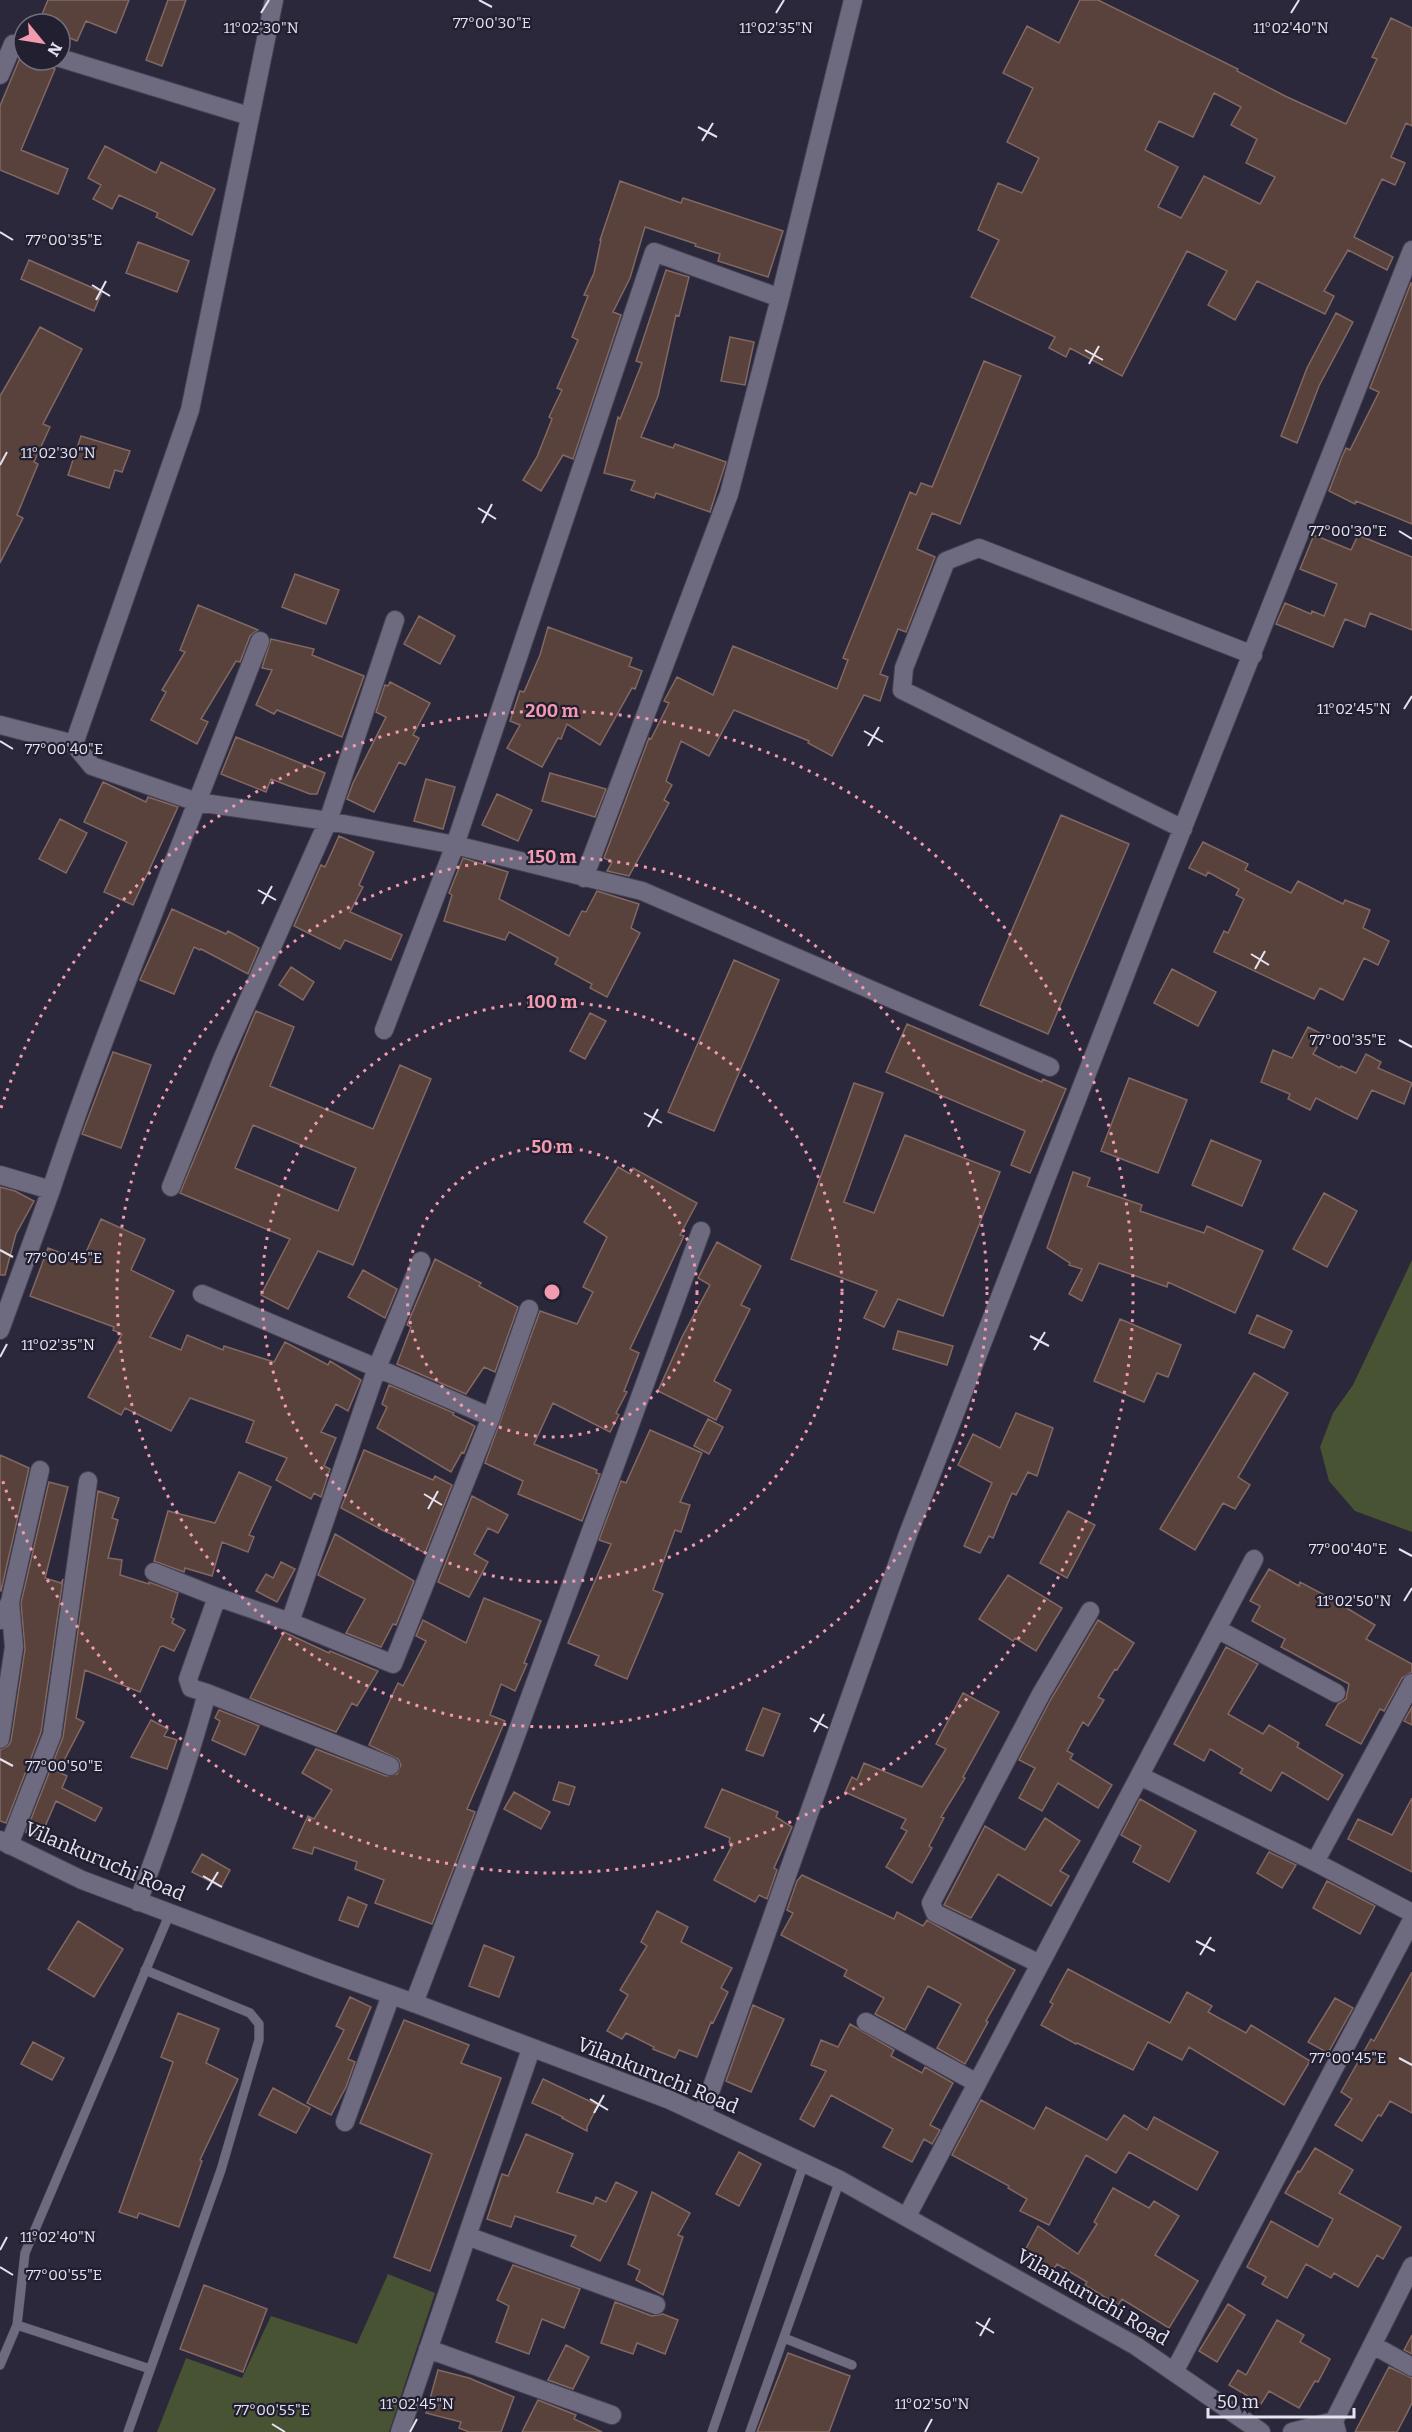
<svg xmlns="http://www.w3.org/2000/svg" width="1412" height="2432" viewBox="0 0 1412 2432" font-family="Bitter,serif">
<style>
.green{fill:#475332}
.building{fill:#59423c;stroke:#826862;stroke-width:1.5;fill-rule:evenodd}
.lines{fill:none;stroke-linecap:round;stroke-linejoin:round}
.lane-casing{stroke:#464353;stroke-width:10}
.street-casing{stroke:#464353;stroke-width:20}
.secondary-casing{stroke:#464353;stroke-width:20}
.lane{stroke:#6e6b81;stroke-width:9}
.street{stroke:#6e6b81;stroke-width:18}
.secondary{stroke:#6e6b81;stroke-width:18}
.ticks{fill:none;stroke:#e5e3f0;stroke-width:2}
.ring{fill:none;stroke:#f29aaf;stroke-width:3;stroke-dasharray:3 6}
.labels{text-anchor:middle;stroke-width:4.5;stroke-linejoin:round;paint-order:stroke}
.street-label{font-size:20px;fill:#e5e3f0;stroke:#221f31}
.ticks-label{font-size:15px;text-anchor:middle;fill:#e5e3f0;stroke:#221f31;stroke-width:4.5;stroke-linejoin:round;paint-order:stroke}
.centre{fill:#f29aaf;stroke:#221f31;stroke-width:3}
.ring-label{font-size:18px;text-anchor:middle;font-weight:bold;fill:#f29aaf;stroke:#221f31;stroke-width:4.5;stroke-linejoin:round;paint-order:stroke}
</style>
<rect width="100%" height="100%" fill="#2c283b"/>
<path class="green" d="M1412,1260V1532L1355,1511L1329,1481L1320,1447L1333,1413L1353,1385Z
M388,2274L435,2293L389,2432H157L186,2358L242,2378L271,2316L357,2344Z"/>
<path class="building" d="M48,0H129L116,33L86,21L77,41L60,34V24H38Z
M168,0H186L162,66L146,60Z
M1080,0H1098L1238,69L1237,71L1285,96L1346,124L1377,59L1372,57L1391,18L1412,28V126L1406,123L1391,157L1405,163L1395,185L1382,179L1354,237L1393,257L1387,270L1348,250L1324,291L1334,296L1325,314L1257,281L1235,320L1208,305L1227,271L1187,251L1122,376L1070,348L1066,357L1049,348L1055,337L971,297L999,240L978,230L998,183L1022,193L1039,158L1007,142L1033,88L1003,73L1027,26L1059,43ZM1214,93L1241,107L1231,125L1257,139L1246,163L1275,177L1260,204L1204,176L1181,218L1158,207L1178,167L1145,150L1159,121L1193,137Z
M20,58L55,69L21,150L68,169L58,194L0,170V106Z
M105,146L156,173L161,162L215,189L192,235L156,217L158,213L119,195L112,209L93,199L101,185L88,178Z
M620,181L681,203L683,198L783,231L768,277L718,261L720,254L695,246L696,244L645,227L630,278L613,312L621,315L573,459L563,455L541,491L523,480L537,457L552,419L549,417L562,390L557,388L578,340L572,337L588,296L584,295L594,273L601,240H600Z
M138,242L189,261L177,292L126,273Z
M29,260L102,292L94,311L21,279Z
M666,270L689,277L679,316L676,315L658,396L641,437L673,448L675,444L726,462L710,512L656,493L654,498L631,490L635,481L604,473L618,417L620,419L642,363L636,361Z
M1411,283H1412V524L1356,501L1355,504L1329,491L1342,457L1346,448L1350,450L1379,392L1370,388Z
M1336,313L1353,322L1319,386L1297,443L1281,436L1307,368Z
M40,327L82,349L43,424L50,427L34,462L38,464L17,515L23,518L0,563V396Z
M730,337L754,342L745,385L721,381Z
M984,361L1021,376L960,524L932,513L917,549L935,557L906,632L898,629L880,674L888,677L880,701L864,695L832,756L808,743L809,741L734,710L709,756L681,741L666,781L672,785L664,800L669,803L629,876L607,871L612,862L604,858L649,738L651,739L669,703L664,701L677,677L713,695L733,646L837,689L848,660L843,658L910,492L916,495L921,483L932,487Z
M81,436L130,451L122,472L115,470L109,488L68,475Z
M1314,535L1351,550L1358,535L1412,557V630L1370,613L1365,627L1345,619L1333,647L1276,624L1285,603L1311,614L1312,611L1324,616L1337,584L1300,569Z
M295,574L339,590L326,624L282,607Z
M198,605L258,630L250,636L240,662L236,661L201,719L208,722L197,744L151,720L166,692L162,690L185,652L180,650Z
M419,616L455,636L440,664L404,644Z
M548,627L632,658L629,666L642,671L635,689L632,688L600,745L567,724L561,739L558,738L542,767L507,748L520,725L510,721L520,691L524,692L540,655Z
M271,639L314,649L312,655L364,676L342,737L277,710L274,714L256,705L272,670L262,668Z
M390,682L430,703L413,735L419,738L405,765L399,762L374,812L347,799L353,783L386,717L376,712L385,685L388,686Z
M236,737L325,773L317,794H310L271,779L266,792L221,774Z
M550,773L606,789L595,817L542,801Z
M426,779L455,787L443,829L414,821Z
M103,782L146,802L148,797L178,807L133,905L104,892L127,842L84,822Z
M497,794L532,810L518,841L482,825Z
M1061,815L1129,844L1048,1034L980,1005Z
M60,819L87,833L66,873L39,859Z
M339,836L374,852L359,885L363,887L350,912L402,935L391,960L345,940L340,949L294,926L321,865L325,867Z
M1203,842L1248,864L1245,870L1291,893L1298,881L1343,904L1345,900L1370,910L1363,928L1389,941L1378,965L1364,958L1343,1000L1320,988L1314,999L1214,952L1224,931L1228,933L1244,899L1236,895L1239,889L1208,872L1206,876L1189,868Z
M463,858L508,872L499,899L569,936L582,911L586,912L597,891L639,904L631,928L640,933L607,997L590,988L592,984L555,964L558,958L509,932L505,940L444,921L452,895L449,893Z
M172,909L226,934L228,931L259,948L248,974L201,949L200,950L194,947L174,994L140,980Z
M734,960L779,980L714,1131L668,1112Z
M291,967L314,982L303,1000L279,985Z
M1172,969L1216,992L1198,1026L1154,1003Z
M256,1011L294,1027L270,1086L373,1129L400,1065L431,1079L353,1265L318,1251L288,1309L261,1295L290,1239L180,1193ZM253,1125L356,1168L338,1211L235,1168Z
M590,1013L606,1021L585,1059L570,1051Z
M907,1024L1042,1082L1043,1079L1066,1089L1030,1173L1011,1165L1025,1131L886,1072Z
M1308,1027L1324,1035L1313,1054L1340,1068L1341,1066L1356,1073L1366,1054L1381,1062L1378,1068L1412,1083L1404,1104L1372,1090L1357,1119L1316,1098L1310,1110L1288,1099L1290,1094L1261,1082L1273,1050L1292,1058Z
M113,1052L151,1065L121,1148L82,1134Z
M1129,1078L1187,1100L1158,1173L1101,1151Z
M854,1083L883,1093L844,1202L874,1213L905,1135L1000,1172L943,1316L898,1299L884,1327L864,1318L877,1291L791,1259Z
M1211,1140L1261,1161L1242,1206L1192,1185Z
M618,1167L630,1174L633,1168L697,1203L680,1235L684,1236L630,1349L639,1353L624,1391L627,1392L616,1413L619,1415L610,1432L553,1403L534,1444L597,1470L596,1473L600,1474L582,1521L518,1494L523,1481L485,1463L540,1311L577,1324L593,1292L583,1287L607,1237L584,1222Z
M1073,1172L1090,1178L1087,1186L1142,1205L1140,1211L1204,1233L1207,1226L1263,1251L1235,1313L1168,1282L1167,1287L1099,1263L1082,1301L1069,1294L1082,1269L1069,1265L1070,1263L1047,1248Z
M0,1187L15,1191L34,1201L16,1234L5,1275H0Z
M1324,1193L1357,1211L1327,1267L1293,1249Z
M101,1219L145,1239L131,1270L174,1291L150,1337L181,1350L187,1335L223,1350L224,1346L274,1362L285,1342L328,1365L330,1361L361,1380L348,1411L336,1404L321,1432L336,1438L324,1466L330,1469L321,1497L314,1493L311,1499L276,1480L287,1458L246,1442L254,1421L190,1398L171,1431L125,1408L121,1415L88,1397L122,1334L113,1330L114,1327L30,1296L48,1248L82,1261Z
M717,1242L761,1266L741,1305L750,1309L714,1381L731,1390L716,1420L658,1391L682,1337L710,1285L698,1278Z
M435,1259L481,1283L479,1286L518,1307L495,1372L484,1367L466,1394L397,1364L411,1327L407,1325Z
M363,1270L397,1289L385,1318L348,1297Z
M1257,1315L1292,1331L1284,1348L1249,1333Z
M1120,1319L1181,1345L1168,1377L1157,1373L1144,1402L1094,1381Z
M898,1331L953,1346L947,1365L893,1349Z
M1254,1373L1288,1393L1238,1477L1250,1485L1235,1509L1223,1503L1195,1550L1160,1529Z
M389,1385L454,1413L453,1415L475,1426L464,1453L462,1452L451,1472L377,1428L387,1407L382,1404Z
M1016,1413L1053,1428L1037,1476L1028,1472L1016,1495L1012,1493L993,1538L989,1536L980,1553L964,1546L992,1483L958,1465L973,1434L1000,1448Z
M708,1419L723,1427L709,1454L694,1446Z
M650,1430L702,1453L680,1502L690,1505L681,1532L675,1530L653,1590L663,1594L627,1679L595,1665L599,1656L568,1643L611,1544L599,1540L621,1481L626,1483Z
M364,1450L433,1480L435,1476L452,1485L425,1553L404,1542L405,1539L386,1532L341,1508Z
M0,1455L29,1468L1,1591L0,1590Z
M239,1472L271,1487L249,1535L254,1537L248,1552L222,1542L212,1576L185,1568L184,1572L154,1561L168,1511L215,1523Z
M49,1482L68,1487L45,1578L61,1583L63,1579L41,1732L6,1823L0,1821V1750L8,1746L11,1741L25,1649L21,1603Z
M98,1491L119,1498L112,1518L118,1520L108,1558L122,1560L120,1575L149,1584V1582L178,1593L171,1617L174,1619L172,1623L185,1630L174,1651L163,1646L160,1647L140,1692L85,1670L76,1718L84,1722L58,1772L67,1776L62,1788L102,1808L95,1821L56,1801L40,1838L26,1832L63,1737Z
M472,1496L508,1515L498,1533L488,1528L474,1554L488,1562L469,1597L438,1582Z
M1068,1511L1095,1525L1067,1578L1040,1563Z
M335,1534L414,1581L396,1625L393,1624L381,1647L346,1633L365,1599L318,1575Z
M281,1562L295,1569L277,1602L256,1591L266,1574L273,1578Z
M1269,1569L1299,1586L1300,1582L1330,1598L1375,1625L1366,1639L1412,1664V1672L1402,1678L1384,1711L1380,1709L1361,1744L1326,1725L1338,1704L1346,1699L1349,1684L1281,1647L1285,1639L1252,1621L1260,1606L1250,1601Z
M1008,1575L1062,1608L1036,1651L1015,1638L1013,1641L979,1619Z
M484,1598L541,1621L524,1663L527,1664L515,1691L501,1684L490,1715L505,1721L467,1809L475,1812L432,1924L375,1903L384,1880L355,1869L357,1862L314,1847L312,1854L293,1848L308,1816L314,1819L332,1790L302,1773L316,1749L386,1776L397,1774L401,1765L398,1759L369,1745L398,1683L403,1686L426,1641L416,1636L423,1620L466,1643Z
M1098,1620L1134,1643L1117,1670L1115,1669L1098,1697L1104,1700L1088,1726L1083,1722L1067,1751L1073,1754L1070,1759L1112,1785L1098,1808L1058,1783L1042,1811L1019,1798L1035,1768L1019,1760L1051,1699Z
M284,1632L329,1653L330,1651L378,1671L357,1706L352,1703L336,1732L250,1698Z
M1226,1647L1258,1664L1228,1714L1263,1734L1269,1725L1299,1743L1297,1747L1343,1775L1328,1800L1282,1772L1271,1791L1240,1773L1243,1769L1210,1749L1204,1761L1174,1744Z
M963,1693L999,1712L963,1777L965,1778L941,1817L944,1818L929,1846L932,1848L912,1883L886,1867L907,1831L901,1828L906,1819L845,1792L852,1777L857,1780L864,1763L922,1787L946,1749L936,1744Z
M1412,1707V1725L1404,1721Z
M763,1708L780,1714L763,1756L746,1750Z
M219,1710L259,1726L245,1755L212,1740L220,1721L215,1718Z
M151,1720L168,1729L164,1736L177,1740L167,1769L131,1757Z
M559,1782L575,1787L569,1805L553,1800Z
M722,1789L778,1812L776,1817L792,1827L774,1868L777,1870L767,1899L759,1895L755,1902L714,1880L733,1844L729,1842L730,1838L705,1827Z
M514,1792L550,1812L541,1829L504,1809Z
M1412,1798V1872L1348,1839L1358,1819L1392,1835Z
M1140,1799L1196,1831L1169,1882L1133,1862L1141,1846L1121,1835Z
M1045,1818L1080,1841L1060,1871L1069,1876L1051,1906L998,1874L971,1918L944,1905L985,1826L1025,1850Z
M1269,1852L1296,1865L1282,1888L1257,1873Z
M202,1854L230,1870L221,1887L192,1872Z
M802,1875L894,1919L897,1912L923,1926L927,1920L1015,1970L986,2021L988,2022L965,2064L937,2048L961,2004L928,1986L905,2030L875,2014L884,1998L844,1976L847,1970L781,1935L793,1913L787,1910L797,1881Z
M1327,1881L1375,1906L1360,1934L1313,1908Z
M348,1897L367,1905L358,1927L339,1920Z
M657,1911L688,1927L681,1942L732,1968L721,1988L728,1992L713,2023L711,2022L697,2057L679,2050L675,2058L653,2049L654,2047L626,2033L622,2039L607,2031L628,1995L620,1990L647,1946L641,1942Z
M78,1921L123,1949L94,1997L48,1969Z
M484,1945L514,1957L499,1997L469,1986Z
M1068,1969L1170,2023L1187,1992L1212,2006L1208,2012L1246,2033L1251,2025L1310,2061L1284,2105L1189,2047L1182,2060L1148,2042L1133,2070L1077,2043L1076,2044L1041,2025L1053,2004L1050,2002Z
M1412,1972V2113L1390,2101L1381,2116L1378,2115L1362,2141L1335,2125L1352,2099L1341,2092L1371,2039L1374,2041Z
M350,1997L371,2007L348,2059L355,2062L346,2087L331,2115L307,2103L344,2030L336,2026Z
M1335,1998L1353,2008L1328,2053L1308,2042Z
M753,2005L784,2019L751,2092L726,2081Z
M178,2013L219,2029L206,2063L238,2079L200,2160L202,2161L179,2227L139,2213L137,2218L119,2212L173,2062L161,2057Z
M404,2020L469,2045L461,2063L501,2078L430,2271L394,2257L432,2154L360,2123Z
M850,2024L894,2050L891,2056L922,2073L925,2067L953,2083L930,2125L940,2130L932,2144L924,2139L912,2162L883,2147L893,2129L831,2095L814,2127L800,2119L826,2071L811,2065L821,2040L838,2047Z
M33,2042L64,2058L52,2080L21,2064Z
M543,2079L598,2105L587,2127V2131L562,2118L563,2117L532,2103Z
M273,2088L310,2108L296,2133L259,2115Z
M981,2100L1034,2129L1046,2107L1107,2140L1124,2115L1147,2130L1154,2117L1218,2152L1197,2190L1129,2152L1116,2173L1086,2155L1049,2225L1020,2211L1027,2199L1008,2188L1009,2186L952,2155Z
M526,2134L573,2154L557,2192L593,2204L596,2197L606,2202L616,2182L637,2192L600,2261L571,2246L576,2236L515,2216L511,2227L487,2219L502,2174L508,2176Z
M1315,2148L1353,2170L1339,2193L1401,2227L1383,2259L1377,2255L1358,2287L1334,2273L1331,2278L1306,2264L1287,2298L1262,2284L1266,2277L1247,2267L1271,2221L1318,2247L1333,2219L1285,2193L1298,2171L1300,2172Z
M739,2152L761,2164L739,2206L716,2194Z
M1113,2188L1149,2208L1154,2201L1179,2216L1155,2255L1198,2281L1169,2328L1122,2299L1118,2305L1085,2285L1087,2282L1057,2264L1052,2272L1023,2254L1038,2226L1078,2254L1097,2224L1094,2222Z
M652,2192L690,2213L678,2235L683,2237L663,2295L636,2280L640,2270L628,2264Z
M513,2265L580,2289L564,2328L542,2319L529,2354L496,2342L509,2306L497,2300Z
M204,2285L267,2309L243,2372L180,2349Z
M615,2302L652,2316L663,2314L678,2320L665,2354L637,2343L633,2354L601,2343Z
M1228,2304L1245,2315L1217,2362L1199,2351Z
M1277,2320L1304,2335L1300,2342L1330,2359L1318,2382L1315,2381L1299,2408L1269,2391L1261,2404L1229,2385L1238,2370L1246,2375Z
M1412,2335V2354L1404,2350Z
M566,2345L589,2357L573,2389L548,2380Z
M788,2353L850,2376L829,2432H757Z
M1389,2367L1412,2378V2403L1397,2432H1355Z
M438,2370L469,2378L514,2397L501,2432H469L459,2428L461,2422L426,2413Z
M538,2400L576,2415L574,2419L602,2432H522Z"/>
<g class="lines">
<defs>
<path id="lane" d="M17,2325L150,2369
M784,2338L852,2365
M0,2365L17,2325L25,2253L170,1913
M128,2432L221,2170L259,2040V2024L250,2013L145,1970
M712,2432L804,2163
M750,2432L840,2180"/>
<path id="street" d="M60,58L249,116
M0,75L13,44L24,47
M260,641L197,802L328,821L455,845L642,891L1050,1067
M0,725L74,744L190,410L274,0
M1183,829L902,690L904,668L946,561L979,548L1253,655
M584,878L729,494L780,298L853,0
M384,1030L455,845L654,252L780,298
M0,1175L51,1190C94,1059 147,931 197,802L92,766L74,744
M171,1187L223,1057L328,821L395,620
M202,1294L377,1368L421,1261
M0,1330L51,1190
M491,1417L529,1309
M154,1572L217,1597
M0,1620L10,1602L40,1470
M1217,1629L1336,1693
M1412,1683L1315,1862L1412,1913
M207,1693L390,1766
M0,1739L14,1647L10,1602
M1140,1776L1315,1862
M9,1845L52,1735L88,1481
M138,1902C164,1833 188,1764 207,1693L191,1688L188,1679L217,1597L290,1622L377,1368L491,1417L393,1664L290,1622
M1040,1964L935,1913L931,1903L1041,1694L1090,1611
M414,2003L508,1757L701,1231
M866,2022L977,2083
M702,2115L908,1534L1157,893L1412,250
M345,2122L391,1995
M907,2216L1254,1559
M467,2236L656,2305
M1373,2345L1412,2367
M428,2349L612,2415
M1174,2372L1412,1920
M400,2432L531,2049
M1292,2432L1334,2421
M1337,2432L1334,2421L1412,2266"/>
<path id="secondary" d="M0,1840L82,1880L319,1969L414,2003L670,2100L840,2180L1136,2346L1261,2432"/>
</defs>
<use href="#lane" class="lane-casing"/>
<use href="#street" class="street-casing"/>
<use href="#secondary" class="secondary-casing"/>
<use href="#lane" class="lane"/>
<use href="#street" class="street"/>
<use href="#secondary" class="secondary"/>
</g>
<path class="ticks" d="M479,0L492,7M261,13L269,0M776,13L784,0M1291,13L1299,0M698,127L717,137M702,141L713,123M0,232L13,240M92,285L110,296M96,300L106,281M1085,350L1103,360M1089,364L1099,346M0,465L7,452M478,508L496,519M482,523L492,504M1399,531L1412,539M1404,709L1412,696M864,731L883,742M0,741L13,749M868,746L879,727M258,890L276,900M262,904L272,886M1251,954L1269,965M1255,969L1265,951M1399,1040L1412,1047M644,1113L662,1123M648,1127L658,1109M0,1250L13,1257M1030,1336L1049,1346M1034,1350L1045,1332M0,1357L7,1344M424,1494L442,1505M428,1509L438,1491M1399,1549L1412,1556M1404,1601L1412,1588M810,1718L828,1728M814,1732L824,1714M0,1759L13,1766M203,1876L222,1887M207,1890L218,1872M1196,1941L1215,1951M1200,1955L1211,1937M1399,2058L1412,2065M590,2099L608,2110M594,2113L604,2095M0,2250L7,2237M0,2267L13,2275M976,2322L994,2333M980,2336L990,2318M272,2424L285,2432M410,2432L417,2419M925,2432L932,2419"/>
<g class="ring">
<circle cx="552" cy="1292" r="145"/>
<circle cx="552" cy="1292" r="290"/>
<circle cx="552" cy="1292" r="435"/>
<path d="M1 1108A581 581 0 1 1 1 1476"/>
</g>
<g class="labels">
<g class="street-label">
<text transform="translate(105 1861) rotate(23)" y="7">Vilankuruchi Road</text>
<text transform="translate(658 2075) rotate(22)" y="7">Vilankuruchi Road</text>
<text transform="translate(1093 2297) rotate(30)" y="7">Vilankuruchi Road</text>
</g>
</g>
<g class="ticks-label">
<text x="492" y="28">77°00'30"E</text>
<text x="261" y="33">11°02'30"N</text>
<text x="776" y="33">11°02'35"N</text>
<text x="1291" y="33">11°02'40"N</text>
<text x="64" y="245">77°00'35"E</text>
<text x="58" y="458">11°02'30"N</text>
<text x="1348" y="536">77°00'30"E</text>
<text x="1354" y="714">11°02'45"N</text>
<text x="64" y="754">77°00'40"E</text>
<text x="1348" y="1045">77°00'35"E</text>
<text x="64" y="1263">77°00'45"E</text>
<text x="58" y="1350">11°02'35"N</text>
<text x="1348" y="1554">77°00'40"E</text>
<text x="1354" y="1606">11°02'50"N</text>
<text x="64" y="1771">77°00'50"E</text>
<text x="1348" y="2063">77°00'45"E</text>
<text x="58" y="2242">11°02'40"N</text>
<text x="64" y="2280">77°00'55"E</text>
<text x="417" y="2409">11°02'45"N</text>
<text x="932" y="2409">11°02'50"N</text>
<text x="272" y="2415">77°00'55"E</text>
</g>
<circle cx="552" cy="1292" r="9" class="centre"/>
<g class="ring-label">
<text x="552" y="717">200 m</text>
<text x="552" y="863">150 m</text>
<text x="552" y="1008">100 m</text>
<text x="552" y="1153">50 m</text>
</g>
<g transform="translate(42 42) rotate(120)"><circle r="28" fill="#221f31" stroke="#706d7d" stroke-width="1.5"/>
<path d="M0-4.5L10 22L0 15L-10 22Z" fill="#f29aaf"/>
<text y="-9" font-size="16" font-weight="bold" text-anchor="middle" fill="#e5e3f0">N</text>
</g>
<path d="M1208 2408v9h146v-9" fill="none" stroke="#e5e3f0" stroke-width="3"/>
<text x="1217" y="2408" font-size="18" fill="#e5e3f0" stroke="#221f31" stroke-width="4.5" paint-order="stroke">50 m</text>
</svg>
